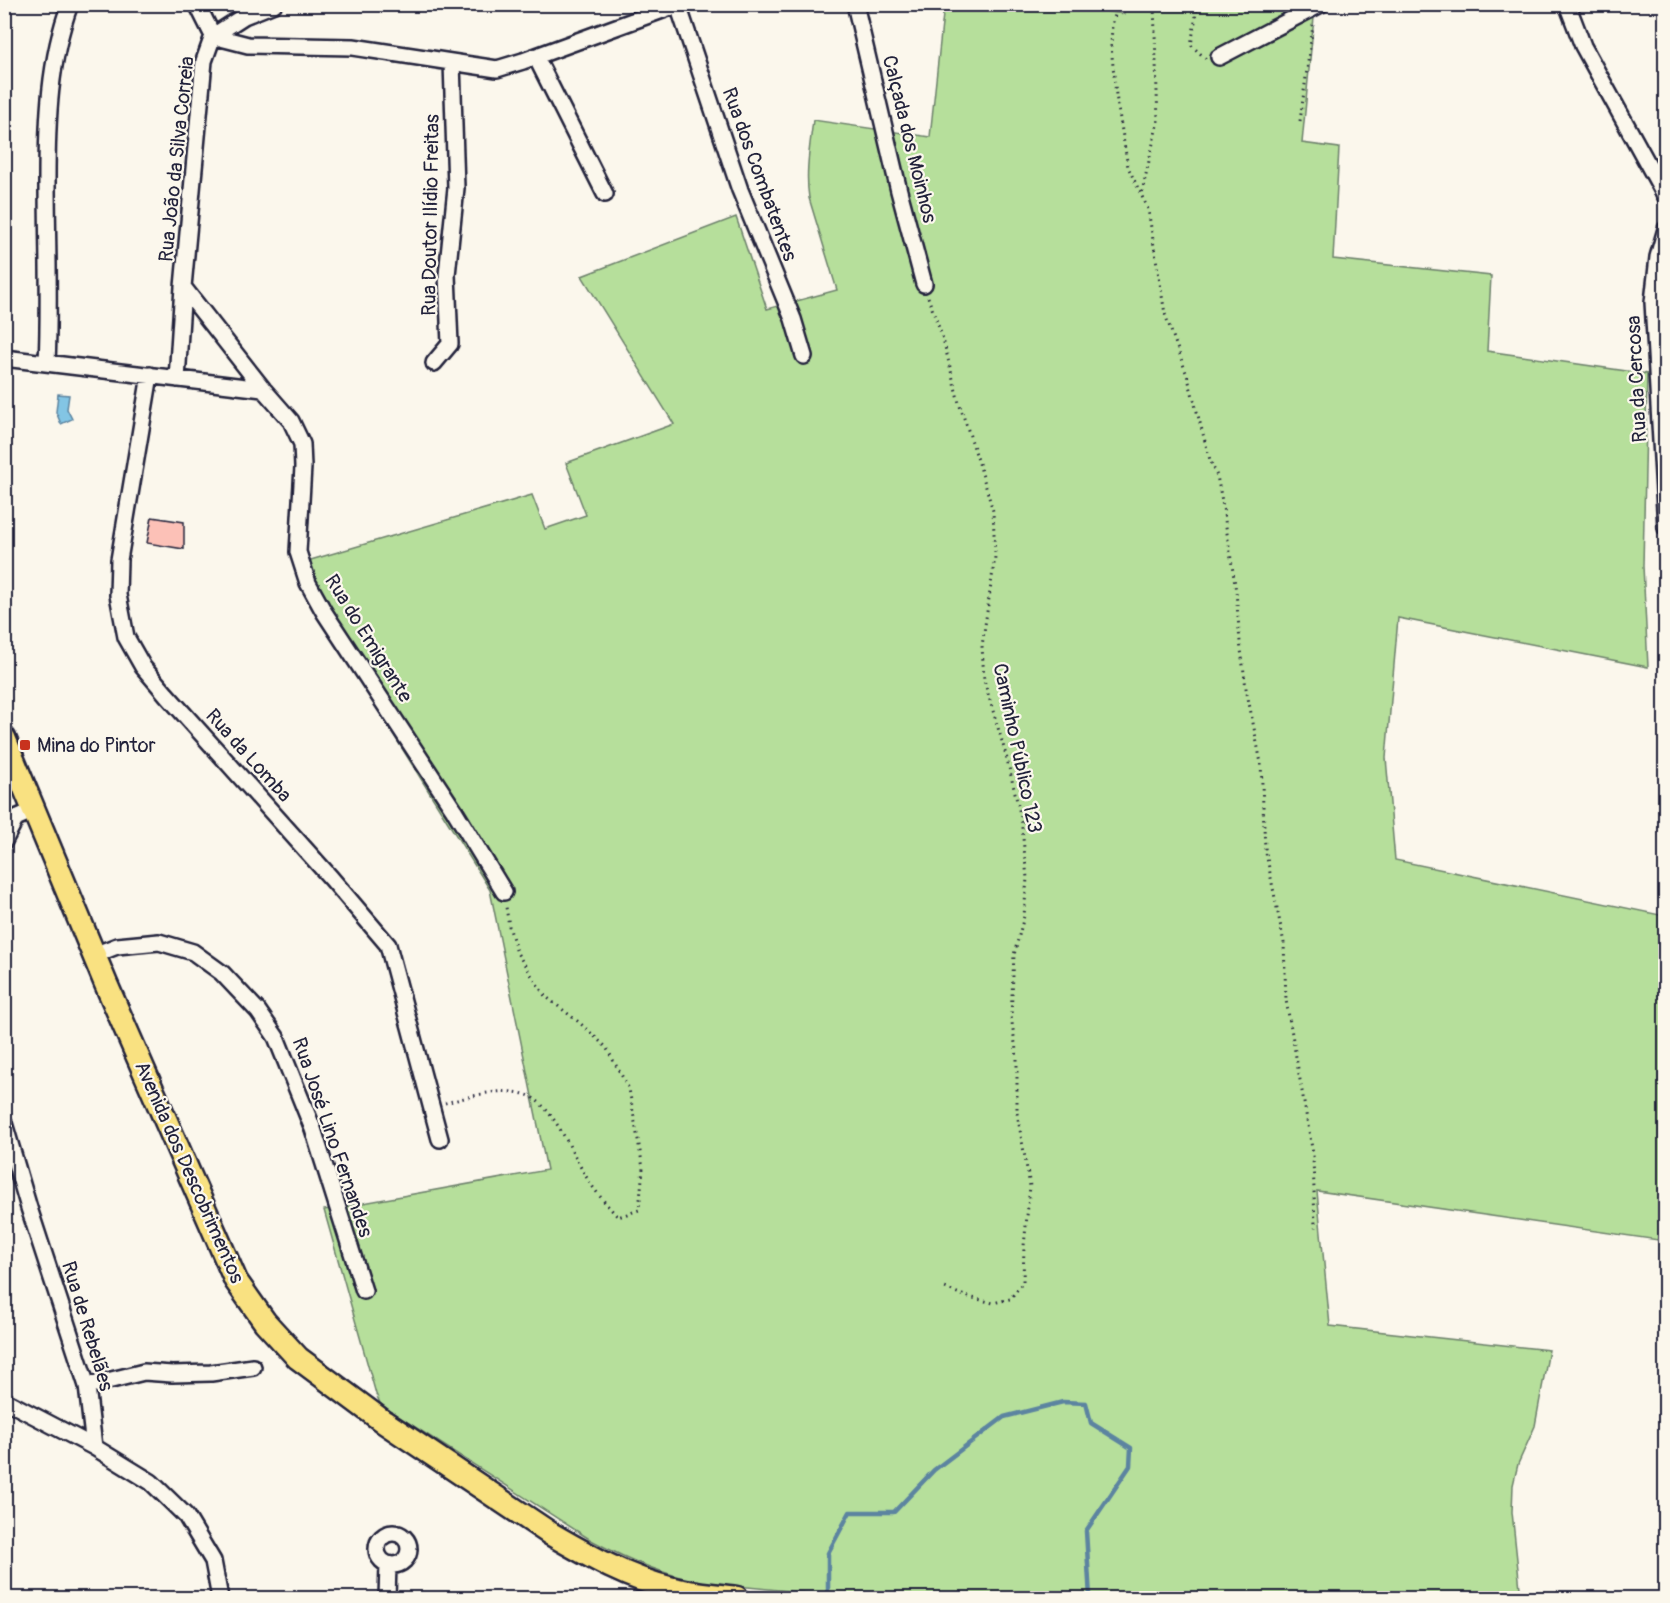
<svg xmlns="http://www.w3.org/2000/svg" width="1670" height="1603" viewBox="0 0 1670 1603" font-family="Pangolin,sans-serif">
<style>
.green{fill:#b6df9b;stroke:#6c806b;stroke-width:1.5}
.water{fill:#83c5e4;stroke:#5c84a0;stroke-width:1.5}
.lines{fill:none;stroke-linecap:round;stroke-linejoin:round}
.stream{stroke:#5c84a0;stroke-width:4.5}
.building{fill:#fcc1b7;stroke:#22223b;stroke-width:1.5}
.minor-casing{stroke:#22223b;stroke-width:20}
.primary-casing{stroke:#22223b;stroke-width:27}
.path{stroke:#22223b;stroke-width:3;stroke-dasharray:1.5 4.5;stroke-linecap:butt}
.minor{stroke:#fbf7ec;stroke-width:15}
.primary{stroke:#f9e181;stroke-width:22}
.poi-dot{fill:#c8321e;stroke:#fbf7ec;stroke-width:2}
.labels{text-anchor:middle;stroke-width:4.5;stroke-linejoin:round;paint-order:stroke}
.street-label{font-size:20px;fill:#22223b;stroke:#fbf7ec}
.poi-label{font-size:20px;fill:#22223b;stroke:#fbf7ec;text-anchor:start}
</style>
<rect width="100%" height="100%" fill="#fbf7ec"/>
<filter id="ink" filterUnits="userSpaceOnUse"><feTurbulence type="fractalNoise" baseFrequency=".0167" numOctaves="2"/><feDisplacementMap in="SourceGraphic" scale="12" xChannelSelector="R" yChannelSelector="G"/><feConvolveMatrix kernelMatrix="1 2 1 2 8 2 1 2 1" color-interpolation-filters="sRGB"/></filter>
<g filter="url(#ink)">
<path class="green" d="M1126,4H1312L1315,7L1302,143L1339,148L1333,259L1491,276L1487,351L1647,374L1643,566L1648,667L1398,618L1386,758L1395,860L1665,916V1241L1317,1191L1330,1326L1549,1350L1535,1426L1518,1464L1513,1485L1512,1512L1521,1598H863L706,1583C665,1576 628,1560 591,1540L387,1409L380,1403L376,1394L324,1210L547,1170L490,890L321,618L297,564L532,495L545,529L586,515L566,463L674,424L582,276L736,217L767,309L837,290L809,198C805,172 810,146 813,120L930,137L944,5H1064L1124,14Z"/>
<path class="water" d="M58,394L69,395L67,409L72,419L61,424L56,412Z"/>
<g class="lines">
<path class="stream" d="M828,1598V1553L850,1512H894L934,1470L1004,1417L1063,1402L1086,1403L1091,1423L1131,1448L1130,1466L1086,1531L1090,1598"/>
</g>
<path class="building" d="M152,517L184,522V549L147,543Z"/>
<g class="lines">
<defs>
<path id="minor" d="M197,4L213,36
M855,4L899,191L924,284
M1567,4L1583,46L1666,197
M678,5L740,190L793,319L804,356
M213,36L248,45L353,47L497,69L523,61L679,4
M213,36L244,16L274,4
M536,57L605,194
M1219,57L1321,4
M1666,229L1658,257L1653,302L1666,528
M183,287L204,61L213,36
M4,358L263,389L183,287L177,379
M47,363C50,302 47,241 47,180C47,122 49,60 70,4
M434,363L450,344L447,275L456,188L452,62
M150,375L119,560L118,595L126,637L143,667L166,694L331,878L388,945L440,1139
M263,389L291,421L302,444L303,467L298,552L308,583L324,612L454,810L504,892
M4,841L16,818L34,810
M94,955L117,946L159,942L193,952L222,973L258,1011L276,1037L313,1129L364,1291
M4,1123L29,1208L87,1386L94,1447L4,1400
M87,1386L144,1372L172,1374L211,1373L253,1367
M94,1447L151,1482L186,1516L213,1561L220,1598
M377 1549a16 16 0 1 1 32 0a16 16 0 1 1-32 0Z
M387,1598L388,1564"/>
<path id="primary" d="M4,738L106,984L236,1281L265,1322L298,1358L384,1422L551,1534C589,1556 629,1579 673,1589C694,1594 716,1595 737,1598"/>
</defs>
<use href="#minor" class="minor-casing"/>
<use href="#primary" class="primary-casing"/>
<path class="path" d="M1118,4L1112,25L1111,46L1116,95L1128,167L1148,209L1165,314L1188,378L1210,460L1217,476L1222,501L1236,591L1240,642L1246,688L1261,763L1265,848L1284,943L1286,1000L1313,1154L1315,1228
M1198,4L1191,45L1206,59
M1300,121L1313,25
M1142,192L1158,121L1154,4
M928,297L943,339L959,403L978,460L993,511L995,557L982,646L984,680L1006,755L1021,818L1027,878L1024,916L1014,955L1011,1016L1017,1057V1113L1030,1186L1024,1246L1023,1282L1010,1299L993,1303L965,1296L945,1288
M445,1103C470,1097 501,1086 527,1095C552,1104 571,1151 584,1173C593,1189 605,1203 618,1217L639,1210L643,1168L629,1089L606,1047L580,1023L545,996L517,953L509,926L506,907"/>
<use href="#minor" class="minor"/>
<use href="#primary" class="primary"/>
</g>
</g>
<rect class="poi-dot" x="19" y="739" width="12" height="12" rx="3"/>
<g class="labels">
<g class="street-label">
<text transform="translate(910 139) rotate(76)" y="7">Calçada dos Moinhos</text>
<text transform="translate(176 159) rotate(-84)" y="7">Rua João da Silva Correia</text>
<text transform="translate(760 174) rotate(70)" y="7">Rua dos Combatentes</text>
<text transform="translate(430 215) rotate(-89)" y="7">Rua Doutor Ilídio Freitas</text>
<text transform="translate(1636 379) rotate(-93)" y="7">Rua da Cercosa</text>
<text transform="translate(369 638) rotate(58)" y="7">Rua do Emigrante</text>
<text transform="translate(1018 748) rotate(78)" y="7">Caminho Público 123</text>
<text transform="translate(249 755) rotate(48)" y="7">Rua da Lomba</text>
<text transform="translate(333 1137) rotate(71)" y="7">Rua José Lino Fernandes</text>
<text transform="translate(190 1172) rotate(66)" y="7">Avenida dos Descobrimentos</text>
<text transform="translate(88 1326) rotate(73)" y="7">Rua de Rebelães</text>
</g>
<g class="poi-label">
<text x="37" y="752">Mina do Pintor</text>
</g>
</g>
<rect width="1670" height="1603" fill="none" stroke="#fbf7ec" stroke-width="24"/>
<rect x="12" y="12" width="1646" height="1579" fill="none" stroke="#22223b" stroke-width="2" filter="url(#ink)"/>
</svg>
